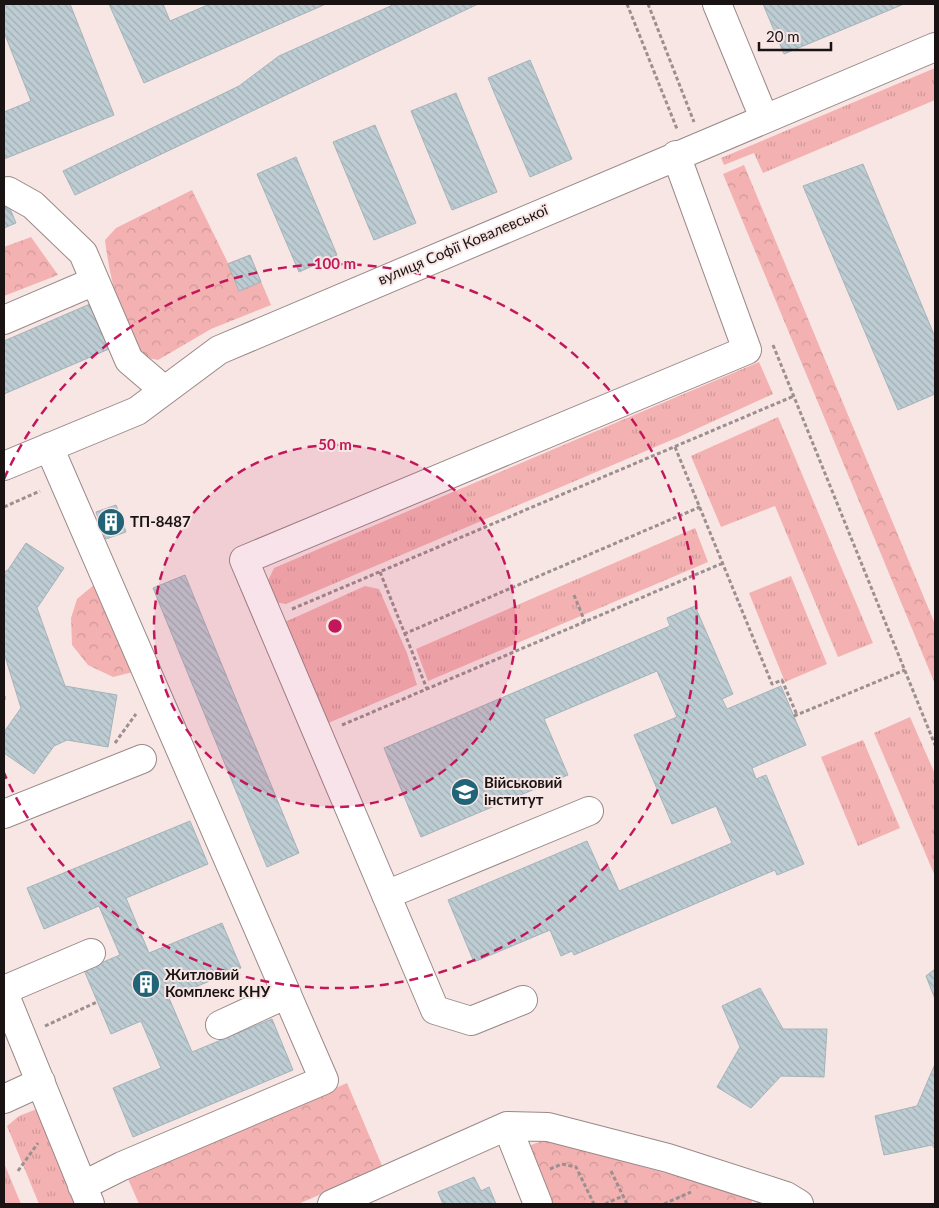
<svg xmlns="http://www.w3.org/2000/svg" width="939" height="1208" viewBox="0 0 939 1208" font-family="Lato,sans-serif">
<defs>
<pattern id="grass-tufts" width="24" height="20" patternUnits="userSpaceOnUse" patternTransform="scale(1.25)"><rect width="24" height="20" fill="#f3b2b1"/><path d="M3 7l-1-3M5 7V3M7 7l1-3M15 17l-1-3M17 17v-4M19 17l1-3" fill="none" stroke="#d09897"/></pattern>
<pattern id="forest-crowns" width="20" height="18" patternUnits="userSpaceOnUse" patternTransform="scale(1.25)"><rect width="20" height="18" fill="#f3b2b1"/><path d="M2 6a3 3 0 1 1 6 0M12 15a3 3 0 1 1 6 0" fill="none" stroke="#d09897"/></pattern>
<pattern id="building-back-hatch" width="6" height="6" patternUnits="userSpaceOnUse" patternTransform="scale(1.25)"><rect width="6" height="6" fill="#bdcdd3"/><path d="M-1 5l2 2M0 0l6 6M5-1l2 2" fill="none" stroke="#a2afb4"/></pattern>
</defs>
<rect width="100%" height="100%" fill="#f8e6e5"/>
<path fill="url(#grass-tufts)" d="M935 68V100L763 173 754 153 724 165 721 158Z
M759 362 773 394 681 436 286 604 273 602 266 585 274 568Z
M778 417 873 643 838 657 775 506 721 527 691 456Z
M695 528 708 562 428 681 416 649Z
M791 576 827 664 785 682 749 593Z
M365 586 379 589 407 653 417 685 319 727 276 626Z
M910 717 935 774V876L874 733Z
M863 740 900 828 858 846 821 757Z
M42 1107 82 1204H39L7 1126 19 1116Z
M4 1163 21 1204H4Z"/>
<path fill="url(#forest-crowns)" d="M744 165 935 624V684L723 174Z
M192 190 228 263 250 255 271 305 211 329 158 360 138 356C121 318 110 282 105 240L116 228Z
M31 237 58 275 4 296V247Z
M95 584 133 672 113 677 88 665 72 645 71 618 77 599Z
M347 1083 383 1168 298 1204H139L128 1179Z
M544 1140 751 1196 752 1204H551L526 1147Z"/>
<path fill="url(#building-back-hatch)" stroke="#a4b4b9" d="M4 4H70L114 115 4 159V112L31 101 4 32Z
M109 4H163L170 21 210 4H326L144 83Z
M395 4H478L75 195 63 171 239 86 279 56Z
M763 4H904L784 54Z
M530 60 572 159 530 177 488 78Z
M456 93 497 192 452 210 411 111Z
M375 125 416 223 374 240 333 142Z
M296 157 337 255 299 272 257 174Z
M863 164 935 337V394L898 410 803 186Z
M6 199 16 223 4 228V200Z
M250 255 261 282 239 291 228 264Z
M90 304 109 349 4 394V341Z
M116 505 126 532 106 539 96 512Z
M26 543 64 568 37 608 65 686 117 695 108 747 67 740 54 746 34 774 4 753V732L21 708 4 653V572L8 570Z
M185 575 299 853 267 867 153 588Z
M695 606 733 694 722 699 727 709 781 686 806 745 752 768 756 779 766 775 804 864 777 875 775 870 574 955 572 951 561 956 550 930 474 962 448 900 587 841 600 870 608 866 619 891 732 843 716 806 672 824 634 735 677 717 657 671 544 719 568 775 421 837 384 748 670 626 667 618Z
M190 821 208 864 126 898 149 953 222 923 241 968 169 998 192 1052 272 1019 293 1070 133 1137 113 1088 161 1068 141 1021 111 1034 84 970 120 955 99 906 44 929 27 888Z
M935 969V999L926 976Z
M760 988 783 1029H827L824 1077 781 1076 751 1108 717 1087 740 1047 722 1006Z
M935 1064V1149L932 1145 884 1155 875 1116 917 1106Z
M474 1177 481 1191 489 1187 496 1204H443L438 1192Z"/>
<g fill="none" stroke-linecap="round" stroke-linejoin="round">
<defs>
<path id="minor" d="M717 4 764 118
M8 191 33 205 83 253 129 360 164 390
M4 320 95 281
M49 447 324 1080 122 1166 82 1186
M4 466 137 411 219 350 935 47
M4 814 142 759
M386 895 589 811
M4 990 91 953
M4 993 90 1204
M523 1000 471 1021 435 1010 244 560 747 350 676 155
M220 1025 287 994
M4 1099 41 1082
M507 1126 538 1204
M332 1204 507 1126 548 1127 668 1158 786 1196 799 1204"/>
</defs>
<use href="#minor" stroke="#998988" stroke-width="30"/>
<path stroke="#9c8f8f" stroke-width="3" stroke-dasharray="4 2.5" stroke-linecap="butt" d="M627 4 677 129
M648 4 694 122
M773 345 935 745
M675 447 772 684 782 680 797 715
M4 507 40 491
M380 572 427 689
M574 595 585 622
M292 609 794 396
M404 634 700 507
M4 696V702
M794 716 905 670
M342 725 723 563
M115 743 136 714
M45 1026 97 1002
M550 1169 562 1164 576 1167 594 1204
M18 1171 38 1143
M611 1171 627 1204
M605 1204 623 1196
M664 1204 691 1192"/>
<use href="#minor" stroke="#fff" stroke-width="28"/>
</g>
<circle cx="335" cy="626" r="181" fill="#c2185b" fill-opacity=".12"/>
<g fill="none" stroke="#c2185b" stroke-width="2.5" stroke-dasharray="9 6">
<circle cx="335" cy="626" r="181"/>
<path d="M4 479A362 362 0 1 1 4 773"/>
</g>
<defs>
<symbol id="building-disc" viewBox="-11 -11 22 22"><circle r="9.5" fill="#216377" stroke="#f8e6e5"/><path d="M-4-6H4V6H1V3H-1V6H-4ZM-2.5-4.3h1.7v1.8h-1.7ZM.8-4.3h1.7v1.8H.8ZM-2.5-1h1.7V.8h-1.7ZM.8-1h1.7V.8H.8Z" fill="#fff"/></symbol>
<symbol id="university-disc" viewBox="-11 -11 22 22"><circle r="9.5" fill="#216377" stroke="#f8e6e5"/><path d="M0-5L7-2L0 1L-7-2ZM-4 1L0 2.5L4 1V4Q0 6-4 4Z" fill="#fff"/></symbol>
</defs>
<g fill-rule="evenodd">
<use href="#building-disc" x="95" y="506" width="32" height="32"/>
<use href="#university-disc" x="449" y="776" width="32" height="32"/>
<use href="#building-disc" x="130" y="968" width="32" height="32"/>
</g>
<g text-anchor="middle" stroke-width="4" stroke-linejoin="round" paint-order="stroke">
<g font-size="15" fill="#191313" stroke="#f8e6e5">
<text transform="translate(463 245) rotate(-23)" y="5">вулиця Софії Ковалевської</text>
</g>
<g font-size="15" font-weight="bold" fill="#191313" stroke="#f8e6e5" text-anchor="start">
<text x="130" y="527">ТП-8487</text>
<text x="484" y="788">Військовий<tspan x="484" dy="17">інститут</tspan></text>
<text x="165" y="980">Житловий<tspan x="165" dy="17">Комплекс КНУ</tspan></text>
</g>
</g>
<circle cx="335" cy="626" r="8" fill="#c2185b" stroke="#f8e6e5" stroke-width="2.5"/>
<g font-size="15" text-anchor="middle" font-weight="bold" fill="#c2185b" stroke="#f8e6e5" stroke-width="4" stroke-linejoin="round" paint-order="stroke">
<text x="335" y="269">100 m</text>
<text x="335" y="450">50 m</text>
</g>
<rect width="939" height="1208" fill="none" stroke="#191313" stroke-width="10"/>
<path d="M759 42v8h72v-8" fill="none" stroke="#191313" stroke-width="2.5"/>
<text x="766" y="42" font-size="15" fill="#191313" stroke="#f8e6e5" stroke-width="4" paint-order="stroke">20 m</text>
</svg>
